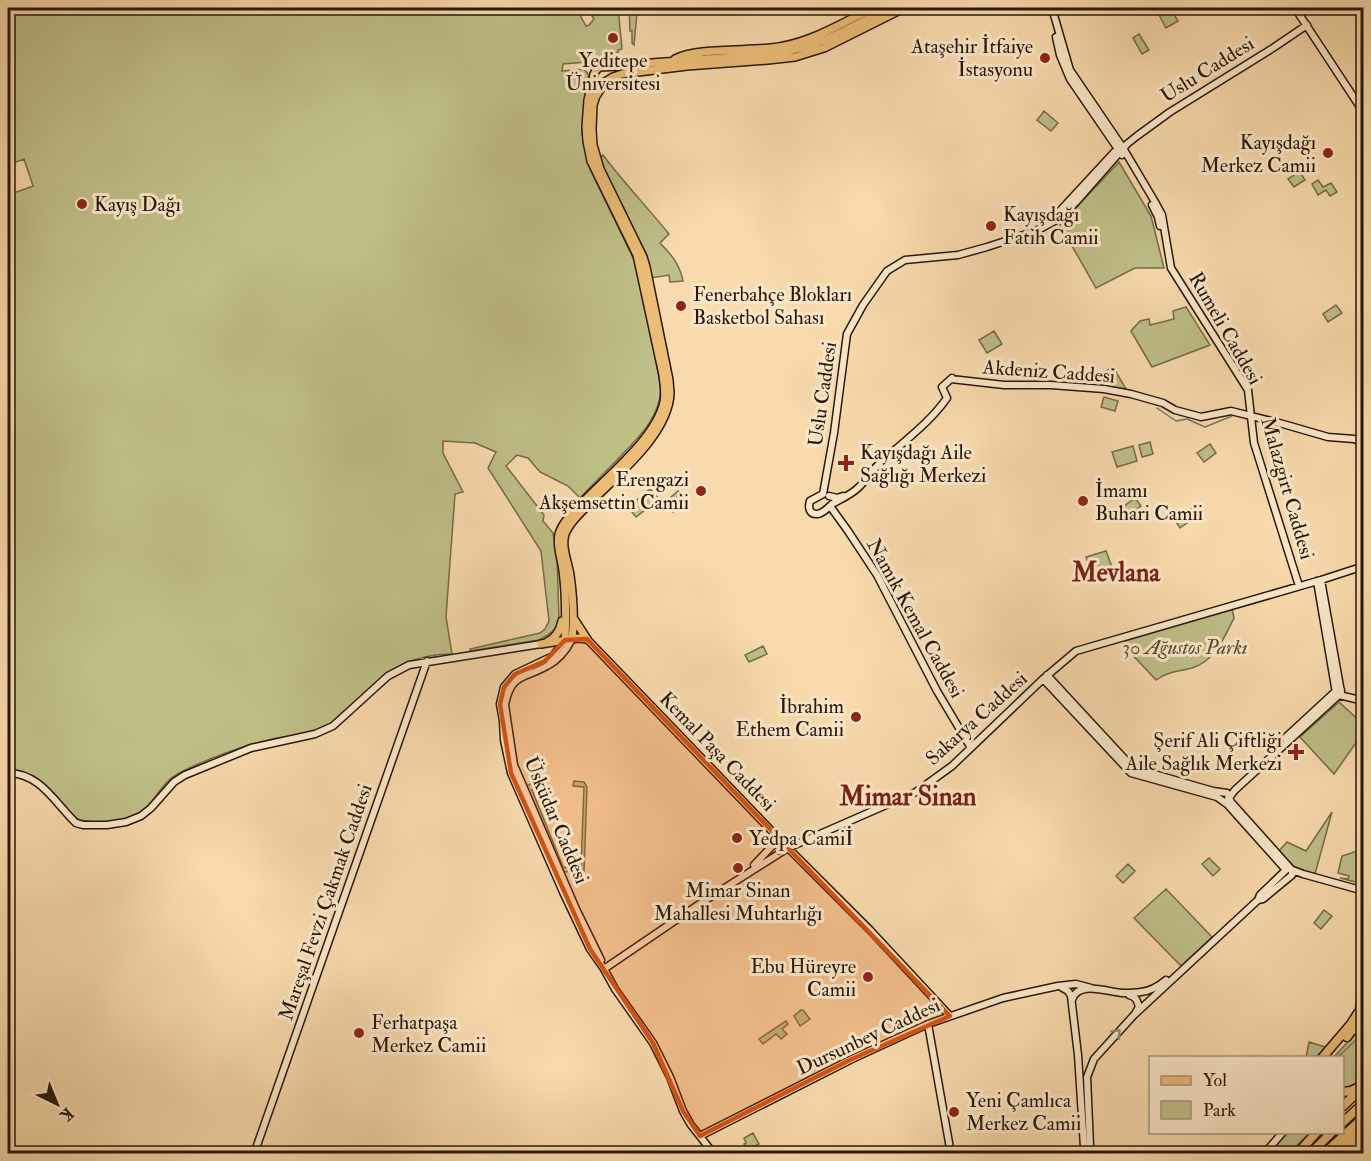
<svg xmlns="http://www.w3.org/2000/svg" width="1371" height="1161" viewBox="0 0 1371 1161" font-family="'IM FELL Double Pica',serif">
<rect width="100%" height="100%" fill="#f8daac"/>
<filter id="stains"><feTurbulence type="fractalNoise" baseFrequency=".00333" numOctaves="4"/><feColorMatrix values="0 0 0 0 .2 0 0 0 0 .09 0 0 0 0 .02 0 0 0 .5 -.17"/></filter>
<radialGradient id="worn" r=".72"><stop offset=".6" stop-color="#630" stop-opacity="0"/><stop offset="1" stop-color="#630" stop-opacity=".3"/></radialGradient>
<path fill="#bfbf88" stroke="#746b47" stroke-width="1.5" d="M8 8H576L586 26 589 25 594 19 591 14H586L584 10 586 9V8H618L622 49 618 50V53L611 54V60L563 64 562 71 584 69 588 74 589 80 584 104 582 134 586 154 591 171 634 260 642 288 661 388C660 419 636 440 616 461 604 473 592 485 580 498L568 486 540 472 528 458 517 455 506 466 544 515 543 521 553 533 557 556 559 619C558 630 548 635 539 640L470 651V649L540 633 545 629 549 621 541 551 488 468 496 452 475 443 443 441V453L463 492 455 494 446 617 452 654C409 654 387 672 357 700 348 708 340 718 330 724 312 734 292 735 273 739 242 746 207 759 179 773 155 786 154 813 125 819 112 822 87 824 76 818 69 814 65 808 60 802 44 783 33 772 8 770V195L33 186 24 159 8 165Z
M629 8H669L670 10 637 12 634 45 632 43V31H630Z
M1163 8H1170L1178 21 1166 28 1157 11Z
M1139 34 1149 50 1142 54 1133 38Z
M1044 111 1058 123 1051 131 1037 120Z
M603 155C624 183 648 208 669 234L660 243C671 254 680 265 683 281L670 282 669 275 651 278 604 173 599 159Z
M1119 162 1151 216 1164 268H1135L1096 288 1060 225Z
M1295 165 1305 180 1294 187 1288 179 1294 175 1290 168Z
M1318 180 1323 187 1331 183 1337 192 1330 196 1326 190 1318 195 1312 184Z
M1336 305 1342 313 1328 322 1323 314Z
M1186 307 1210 345 1152 367 1131 331 1140 321 1149 319 1150 325 1174 319 1173 311Z
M994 331 1002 344 987 353 979 340Z
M1113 367 1126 389 1105 386 1099 375Z
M1104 397 1118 401 1115 411 1101 407Z
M1150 442 1153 454 1142 457 1139 445Z
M1210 444 1216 453 1204 462 1197 453Z
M1133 446 1137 461 1117 467 1112 452Z
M650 489 659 499 636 517 628 507Z
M678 491 686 501 673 512 665 502Z
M1135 498 1141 506 1119 522 1113 514Z
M1196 506 1201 513 1180 528 1175 520Z
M1106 551 1113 570 1092 577 1086 557Z
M1232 609 1234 618C1224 638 1215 661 1192 668 1177 672 1169 671 1156 680L1128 650 1125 641Z
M763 646 767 654 749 662 745 655Z
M1339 702 1363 724V733L1334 774 1300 737Z
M544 781 546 785 532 790 563 867 581 868 584 787 573 786 574 781 584 782 587 787 584 871 562 872 526 787 530 784Z
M1332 812 1315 874 1294 867 1279 851 1287 842 1306 851Z
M1363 849V884L1340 878 1348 879 1349 876 1338 873 1342 856Z
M1209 858 1220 869 1213 876 1202 864Z
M1128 864 1135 871 1123 883 1116 876Z
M1166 889 1212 937 1181 966 1134 918Z
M1324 910 1332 916 1321 929 1314 923Z
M801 1010H803L810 1019 800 1026 794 1016Z
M786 1021 788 1024 782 1029 787 1034 781 1039 776 1034 763 1044 759 1039Z
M1363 1028V1080L1352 1088 1343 1089 1342 1058H1333L1355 1034Z
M1309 1042 1325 1047 1318 1057 1306 1058Z
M753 1133 759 1144 747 1150 744 1144 746 1143 744 1138Z
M1285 1133H1310L1289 1153 1266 1154Z"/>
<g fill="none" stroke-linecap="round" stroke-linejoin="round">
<path stroke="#71786f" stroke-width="1.5" d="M1157 408 1176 421 1187 419 1205 427 1232 416
M1337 1058 1358 1038 1364 1035"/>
<defs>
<path id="secondary" d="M1052 8 1070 70 1123 148 1155 202 1162 215 1171 268 1248 390 1254 443 1299 586
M1295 8 1364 113
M1056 37 1060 55 1070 79 1122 155
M1152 205 1158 217 1160 226
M1054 220 1057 214 1119 147
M951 379 1004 385H1051L1104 389 1131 394 1163 403 1175 410 1201 417 1231 411 1283 424 1328 437 1354 439 1364 443
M823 494 834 433 847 334 863 305 887 271 905 260 958 255 987 247 1036 231 1060 218 1076 202 1127 144 1137 136 1170 112 1273 48 1307 25
M823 494 810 501C808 507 809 515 818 514 822 513 827 509 830 506
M829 496 837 498 843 496
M832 504C841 499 851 495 859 487 866 480 871 472 877 466 901 443 928 425 947 398L942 387 952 378
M830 506 848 531 877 575 937 691 971 748
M1321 580 1341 692
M1317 581 1336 693
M572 639C566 651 559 660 547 666 524 679 511 673 505 705L514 765 576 909 601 960
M587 639 788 848 870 930 950 1016
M565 640 553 656 515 674 504 687 500 704 503 721 504 740 511 773 563 892 590 949 604 969 615 989 653 1043 670 1077 683 1111 691 1125 714 1154
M1047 675 1133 768 1213 791 1227 793 1231 802 1291 869
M1043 679 1131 773 1217 797 1227 804 1286 870
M1339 695 1364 701
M1285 738 1337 690H1341
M8 773C40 773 55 803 76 823L83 825H107L126 822 141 816 151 808 174 782 185 775 251 748 315 734 333 726 388 676 409 665 541 644
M1228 799 1235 790 1339 695
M754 865 775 843 773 833
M1258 900 1263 899 1292 875V870
M604 969 701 903 788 848 916 792 952 766 1043 679 1076 651 1321 580 1364 566
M1061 987 1068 991 1071 996 1078 1055 1084 1147 1087 1153
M1129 995C1136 997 1137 1000 1139 1007L1136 1012
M1072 1000C1077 980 1108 992 1122 993 1128 993 1135 993 1141 992 1151 991 1159 986 1166 980
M928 1024 951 1154
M700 1136 852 1059 928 1024 1003 998 1058 986 1076 984 1091 988
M1087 1151 1090 1146 1087 1077 1094 1059 1134 1015 1258 900 1260 895 1287 869H1290L1303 874 1364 891
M254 1154 427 661
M1264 1154 1283 1132"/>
<path id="primary" d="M675 59C696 48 745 51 771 48 809 44 840 24 873 8
M594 74 596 70 600 67C635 65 670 61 705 59 741 56 780 56 814 44 840 35 864 20 889 8
M574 619 587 639
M572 639C575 617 573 597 570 575 568 562 561 547 565 534 570 522 581 512 591 502 617 475 669 434 670 393 670 389 669 384 669 380L646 267 643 257 600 169 593 145 592 129 593 105 596 96 605 82 613 77 622 74 687 66 768 60 795 57 824 48 904 8
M565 640C566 618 566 593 563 571 562 560 556 546 559 534 563 521 575 511 584 501 609 475 656 438 664 402 666 393 664 384 663 375L637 255 591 161 587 141 586 127 588 100 594 74
M547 642C556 638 560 631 562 621
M541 644 578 638 587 639"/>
<path id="highway" d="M1347 1037 1351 1031 1364 1025
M1322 1058 1351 1024 1360 1010 1364 980
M1342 1092 1351 1091 1361 1086
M1342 1107 1364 1086
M1342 1123 1364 1103
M1350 1144 1364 1137
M1297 1154 1317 1132
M1310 1154 1332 1132
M1324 1154 1364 1117
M1334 1154 1364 1128"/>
</defs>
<use href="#secondary" stroke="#281706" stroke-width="9"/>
<use href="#primary" stroke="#281706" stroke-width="10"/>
<use href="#highway" stroke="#281706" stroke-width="11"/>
<use href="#secondary" stroke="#fae7c9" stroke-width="6"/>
<use href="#primary" stroke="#ecbd76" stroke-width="7"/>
<use href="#highway" stroke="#ecbd76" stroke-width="8"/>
</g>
<defs><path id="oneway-chevron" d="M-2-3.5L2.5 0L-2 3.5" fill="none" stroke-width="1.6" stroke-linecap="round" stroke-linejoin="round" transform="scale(1.5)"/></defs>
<use stroke="#9c8971" href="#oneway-chevron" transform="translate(1117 1033) rotate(-46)"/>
<path fill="#d5520b" fill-opacity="0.2" stroke="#d5520b" stroke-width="4.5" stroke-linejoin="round" d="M587 639 773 832 779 853 788 848 950 1016 852 1059 700 1136 683 1111 653 1043 590 949 511 773 500 704 504 687 515 674 545 661 565 640Z"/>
<g fill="#8f2418" stroke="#fae7c9" stroke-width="2">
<circle cx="613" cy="38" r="6"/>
<circle cx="1045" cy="58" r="6"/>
<circle cx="1328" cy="153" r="6"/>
<circle cx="82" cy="204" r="6"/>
<circle cx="991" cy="226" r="6"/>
<circle cx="681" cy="306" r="6"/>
<path d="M843 454h6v6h6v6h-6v6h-6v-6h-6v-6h6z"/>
<circle cx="701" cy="491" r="6"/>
<circle cx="1083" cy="501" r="6"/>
<circle cx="856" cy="717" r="6"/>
<path d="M1293 743h6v6h6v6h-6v6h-6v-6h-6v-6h6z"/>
<circle cx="737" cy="838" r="6"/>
<circle cx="738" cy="868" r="6"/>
<circle cx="868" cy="977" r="6"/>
<circle cx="359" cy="1033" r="6"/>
<circle cx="954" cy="1112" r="6"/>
</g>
<g text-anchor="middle" stroke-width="6" stroke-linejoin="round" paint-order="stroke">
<g font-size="20" fill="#281706" stroke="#fae7c9" text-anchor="start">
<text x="1033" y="53" text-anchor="end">Ataşehir İtfaiye<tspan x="1033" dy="23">İstasyonu</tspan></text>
<text x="613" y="67" text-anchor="middle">Yeditepe<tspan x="613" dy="23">Üniversitesi</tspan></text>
<text x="1316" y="149" text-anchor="end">Kayışdağı<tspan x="1316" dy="23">Merkez Camii</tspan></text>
<text x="94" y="211">Kayış Dağı</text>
<text x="1003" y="221">Kayışdağı<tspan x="1003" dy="23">Fatih Camii</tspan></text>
<text x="693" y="301">Fenerbahçe Blokları<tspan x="693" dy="23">Basketbol Sahası</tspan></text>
<text x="860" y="459">Kayışdağı Aile<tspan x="860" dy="23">Sağlığı Merkezi</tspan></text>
<text x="689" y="486" text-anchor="end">Erengazi<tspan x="689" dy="23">Akşemsettin Camii</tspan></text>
<text x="1095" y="497">İmamı<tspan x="1095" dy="23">Buhari Camii</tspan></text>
<text x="844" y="713" text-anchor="end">İbrahim<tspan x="844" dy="23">Ethem Camii</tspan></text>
<text x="1282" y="747" text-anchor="end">Şerif Ali Çiftliği<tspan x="1282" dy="23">Aile Sağlık Merkezi</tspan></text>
<text x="749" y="845">Yedpa Camiİ</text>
<text x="738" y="897" text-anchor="middle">Mimar Sinan<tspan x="738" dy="23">Mahallesi Muhtarlığı</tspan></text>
<text x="856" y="973" text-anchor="end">Ebu Hüreyre<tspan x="856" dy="23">Camii</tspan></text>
<text x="371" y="1029">Ferhatpaşa<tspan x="371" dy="23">Merkez Camii</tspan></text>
<text x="966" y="1107">Yeni Çamlıca<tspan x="966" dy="23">Merkez Camii</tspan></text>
</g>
<g font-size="20" fill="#281706" stroke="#fae7c9">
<text transform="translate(1207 69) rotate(-32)" y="7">Uslu Caddesi</text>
<text transform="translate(1226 328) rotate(60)" y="7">Rumeli Caddesi</text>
<text transform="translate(1049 371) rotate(4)" y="7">Akdeniz Caddesi</text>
<text transform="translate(822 394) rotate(-82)" y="7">Uslu Caddesi</text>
<text transform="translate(1288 488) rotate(74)" y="7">Malazgirt Caddesi</text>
<text transform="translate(916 618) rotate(61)" y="7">Namık Kemal Caddesi</text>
<text transform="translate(976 718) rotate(-42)" y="7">Sakarya Caddesi</text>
<text transform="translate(718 751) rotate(46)" y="7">Kemal Paşa Caddesi</text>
<text transform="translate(557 820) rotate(67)" y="7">Üsküdar Caddesi</text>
<text transform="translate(325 902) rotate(-71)" y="7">Mareşal Fevzi Çakmak Caddesi</text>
<text transform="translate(868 1036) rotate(-25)" y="7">Dursunbey Caddesi</text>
</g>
<g font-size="20" font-style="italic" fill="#55492d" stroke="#fae7c9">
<text x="1185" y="654">30 Ağustos Parkı</text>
</g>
<g font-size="26" font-weight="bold" fill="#7a1f14" stroke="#fae7c9">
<text x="1116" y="581">Mevlana</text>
<text x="908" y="805">Mimar Sinan</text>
</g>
</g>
<rect width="1371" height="1161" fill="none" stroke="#f8daac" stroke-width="30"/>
<rect x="9" y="9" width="1353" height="1143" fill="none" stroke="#281706" stroke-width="3"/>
<rect x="15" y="15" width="1341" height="1131" fill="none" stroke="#281706" stroke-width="1.5"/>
<rect x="1149" y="1056" width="195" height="78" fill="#fae7c9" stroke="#a6947b" stroke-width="1.5"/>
<rect x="1161" y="1076" width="30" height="9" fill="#ecbd76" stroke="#a6947b" stroke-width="1.5"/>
<text x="1203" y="1086" font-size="18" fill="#281706">Yol</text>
<rect x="1161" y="1101" width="30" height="18" fill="#bfbf88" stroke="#a6947b" stroke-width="1.5"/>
<text x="1203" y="1116" font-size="18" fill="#281706">Park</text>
<g transform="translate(57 1104) rotate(137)" stroke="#fae7c9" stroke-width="4.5" paint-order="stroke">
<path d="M0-4.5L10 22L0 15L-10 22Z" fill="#281706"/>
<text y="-9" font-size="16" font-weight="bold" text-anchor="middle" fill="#281706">K</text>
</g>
<rect width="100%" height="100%" filter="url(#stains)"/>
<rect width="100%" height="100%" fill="url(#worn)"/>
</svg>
